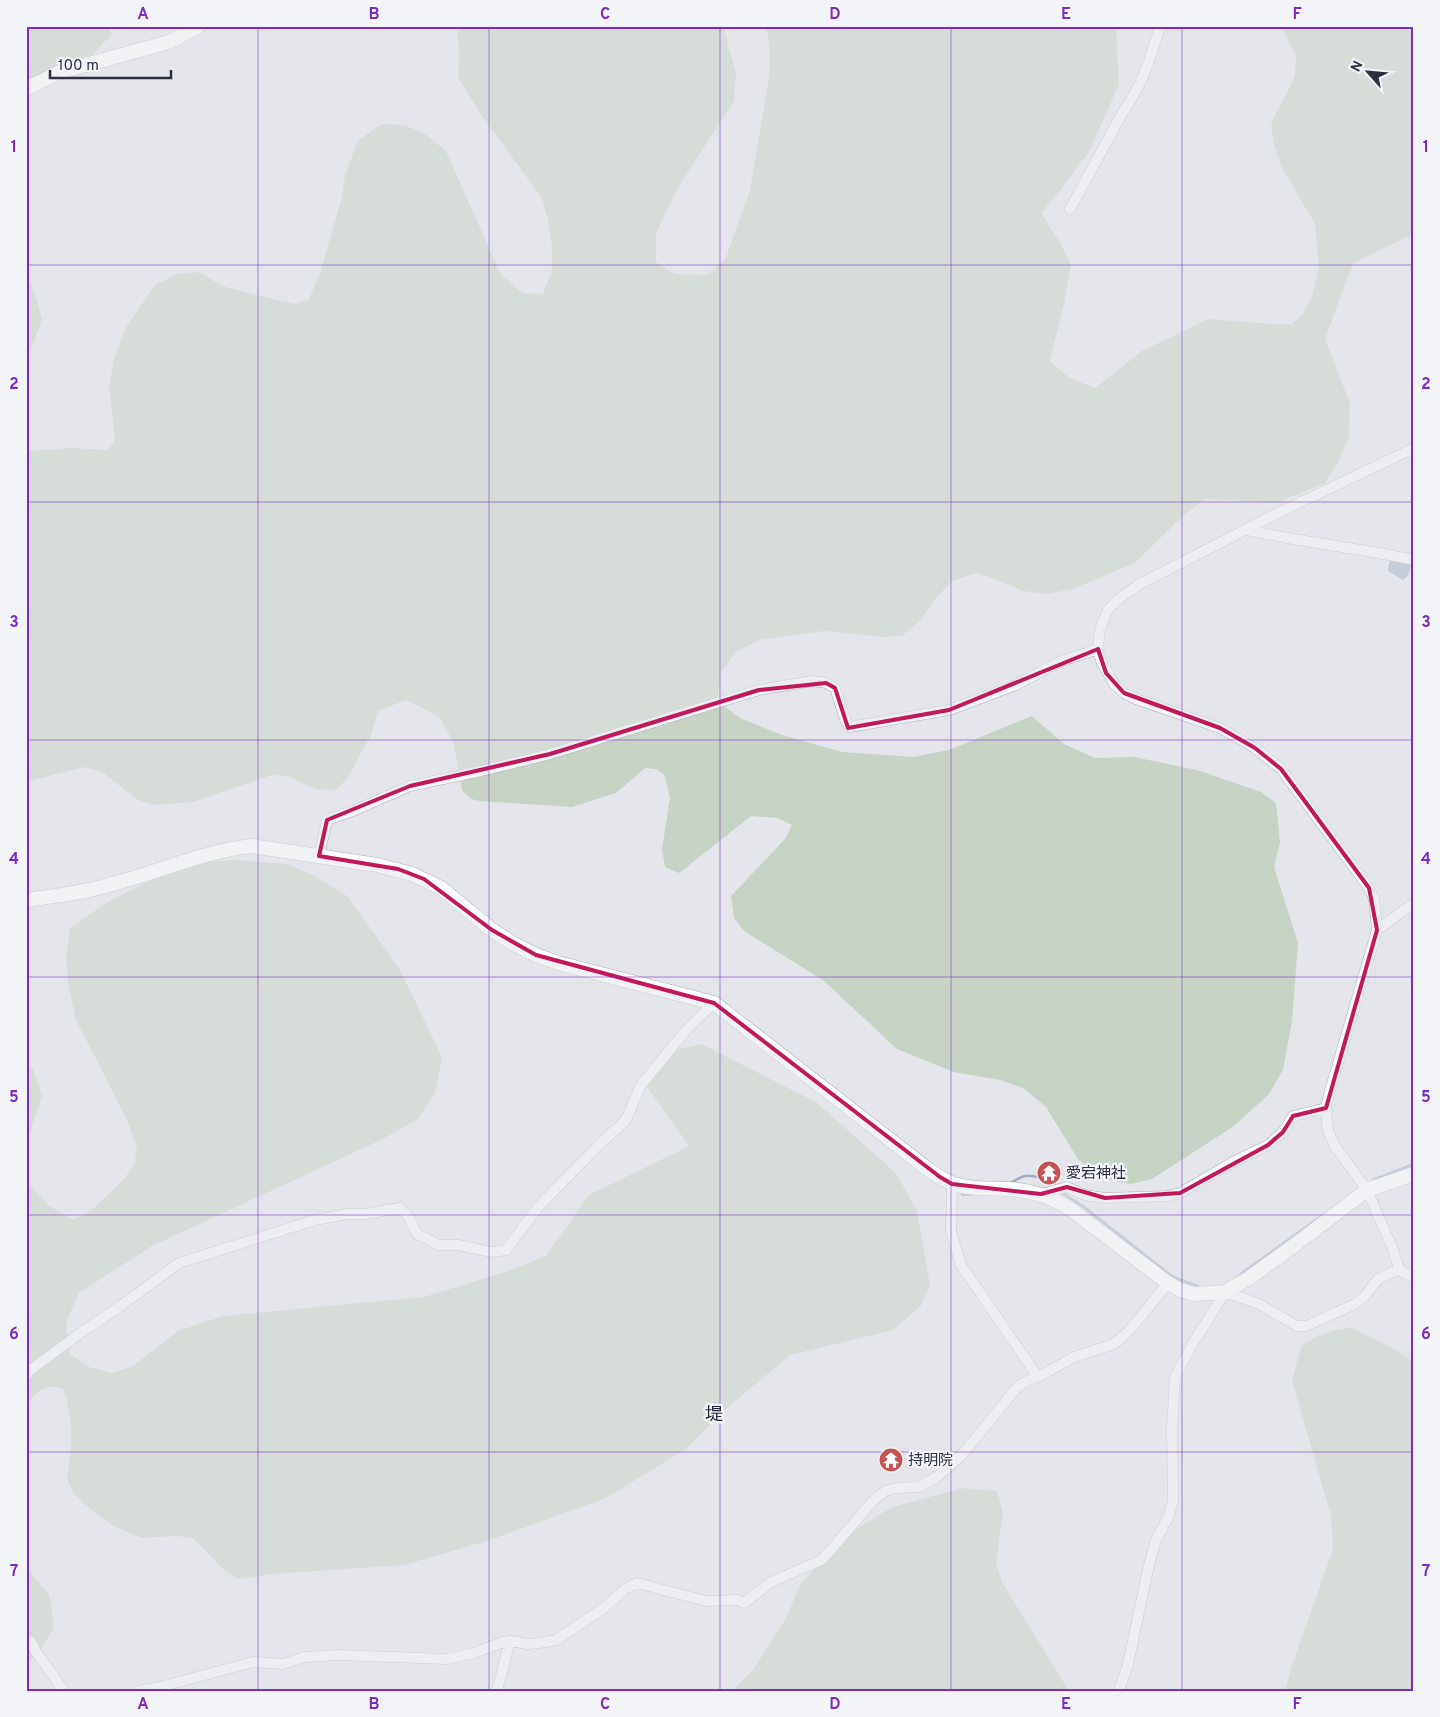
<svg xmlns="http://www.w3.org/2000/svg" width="1440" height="1717" viewBox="0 0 1440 1717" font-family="Overpass,'Noto Sans JP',sans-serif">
<rect width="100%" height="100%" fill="#e3e5ea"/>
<path fill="#c6d3c5" d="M26 26H107L112 34 76 72 26 84Z
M457 26H723L736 73 734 101 677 189 656 234V262L675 274 707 275 725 260 750 190 769 78 770 49 766 26H1116L1119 84 1090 150 1057 195 1041 213 1059 241 1071 264 1064 305 1050 361 1070 378 1095 388 1142 351 1208 319 1272 324H1292L1303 314 1312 297 1319 267 1315 224 1281 166 1274 145 1271 123 1293 81 1295 73 1296 55 1281 26H1414V234L1353 263 1325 339 1350 403 1349 437 1338 463 1325 483 1276 503 1205 499 1183 516 1135 563 1073 589 1047 594 1023 591 995 579 977 573 952 581 934 600 920 621 902 636 883 637 824 631 759 640 737 651 721 672 717 701 740 718 782 735 842 752 913 757 949 750 1032 716 1064 744 1095 758 1134 757 1197 770 1261 792 1276 803 1280 842 1274 867 1298 943 1292 1021 1283 1070 1269 1094 1234 1126 1152 1179 1131 1184 1100 1178 1078 1159 1046 1107 1023 1088 1000 1080 954 1072 897 1049 823 980 744 931 734 918 731 896 786 838 792 825 777 818 751 816 679 873 665 867 662 849 670 798 668 789 664 774 656 769 645 768 616 793 572 807 480 801 471 799 462 790 454 745 447 730 439 717 421 707 406 700 378 711 371 735 347 779 335 790 316 789 287 776 272 775 193 802 154 805 138 800 102 772 84 767 26 782V451L70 448 108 450 115 440 109 387 114 359 126 327 155 285 177 274 200 272 222 286 265 297 296 304 309 299 320 273 341 201 345 176 357 142 367 134 382 124 404 125 424 133 446 151 501 275 523 293 543 294 552 270V246L548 220 542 198 484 119 458 78 459 56Z
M26 273 34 291 42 319 26 364Z
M236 860 287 864 313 875 347 896 399 968 442 1057 435 1093 418 1119 381 1140 152 1246 79 1293 66 1322 70 1354 89 1367 112 1373 133 1366 178 1331 223 1316 424 1297 502 1273 546 1256 589 1195 689 1146 645 1084 675 1050 701 1044 816 1102 896 1173 917 1211 930 1285 921 1306 893 1330 790 1355 725 1410 686 1449 606 1498 490 1540 404 1565 273 1574 239 1579 226 1572 194 1539 178 1536 141 1538 112 1525 90 1509 73 1493 67 1478 71 1450V1424L67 1400 63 1389C45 1383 35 1392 26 1406V1180L48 1205 73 1220 92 1210 123 1180 134 1165 137 1147 127 1120 76 1020 69 987 66 959 70 928 109 901 187 863Z
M26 1063 33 1069 42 1096 26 1145Z
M1352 1328 1389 1346 1414 1362V1691H1285L1292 1665 1333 1549 1331 1516 1292 1381 1301 1346C1317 1335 1332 1329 1352 1328Z
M964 1488 997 1491 1003 1512 996 1563 1003 1584 1069 1691H732L753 1670 786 1618 800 1585 843 1537 892 1507Z
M26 1567 49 1595 53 1617V1629L37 1656 26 1663Z"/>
<path fill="#a1adc7" d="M1392 559 1404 561 1411 565 1409 574 1403 580 1388 571 1389 563Z"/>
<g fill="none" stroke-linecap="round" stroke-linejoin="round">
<path stroke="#a1adc7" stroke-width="2.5" d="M1373 1180 1414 1164
M1010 1183C1015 1181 1020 1177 1025 1176 1034 1174 1050 1181 1056 1186
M1061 1192 1084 1207 1173 1277 1200 1287
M962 1195 975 1194
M1236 1279 1243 1272 1320 1217"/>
<defs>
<path id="street" d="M1070 209 1123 112C1142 86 1151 57 1160 26
M1414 448 1274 515 1138 585 1116 601 1108 610 1102 623 1099 636 1098 649 1101 661 1114 684 1124 693 1136 699 1220 728 1255 748 1281 769 1369 888 1374 899 1377 930 1329 1094 1326 1108 1327 1124 1329 1133 1335 1146 1367 1190 1392 1247 1399 1269 1404 1273 1414 1277
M1247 530 1293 539 1379 553 1414 560
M319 856 327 820 353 811 410 786 481 771 550 754 759 690 812 681 826 683 835 688 846 722 850 727 949 710 1016 685 1059 662 1098 649
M1377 930 1414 903
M952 1184 951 1232 961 1265 1038 1377
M1041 1194 1067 1187 1085 1195 1105 1198 1168 1196 1180 1193 1233 1162 1268 1145 1283 1132 1293 1116 1326 1108
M26 1376 29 1371 82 1332 119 1307 179 1263 315 1220 347 1214H365L400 1208 408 1216 417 1234 439 1245H458L492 1252 506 1250 539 1206 602 1142 626 1120 641 1085 688 1028 714 1003
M26 1639 32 1643 35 1650 64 1691
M138 1691 160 1687 253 1662 283 1664 304 1657 338 1655 447 1659 474 1653 503 1642 510 1641 528 1644 539 1643 556 1640 604 1608 625 1589 637 1583 706 1601 737 1600 744 1603 771 1582 822 1560 873 1501 885 1491 897 1488 918 1487 937 1477 962 1455 1018 1386 1033 1378 1038 1377 1074 1357 1114 1344 1129 1331 1168 1283
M497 1691 510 1641
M1119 1691 1128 1664 1149 1565 1156 1540 1169 1516 1173 1500 1172 1428 1175 1377 1192 1345 1225 1292 1259 1304 1297 1326H1306L1355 1304 1364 1297 1378 1279 1399 1269"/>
<path id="secondary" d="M26 89 60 72 169 42 199 26
M26 900C56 896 87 892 116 883 161 871 205 851 252 846L377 865 412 874 441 888 492 930 514 944 536 955 558 963 714 1003 925 1167C933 1173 942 1180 952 1183 972 1191 996 1187 1018 1190 1037 1192 1053 1198 1069 1208L1168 1283 1180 1290 1194 1294 1225 1292 1249 1278 1296 1244 1367 1190 1414 1174"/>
</defs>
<use href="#street" stroke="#acafb7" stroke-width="11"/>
<use href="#secondary" stroke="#acafb7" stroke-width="15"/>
<use href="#street" stroke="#f6f6f9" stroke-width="10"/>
<use href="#secondary" stroke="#fff" stroke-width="14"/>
</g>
<path d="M0 0H1440V1717H0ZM1098 649 1106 673 1124 693 1220 728 1255 748 1281 769 1369 888 1377 930 1326 1108 1293 1116 1283 1132 1268 1145 1180 1193 1105 1198 1067 1187 1041 1194 952 1184 940 1177 714 1003 536 955 492 930 424 879 398 869 319 856 327 820 410 786 550 754 759 690 826 683 835 688 848 728 949 710Z" fill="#e3e5ea" fill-opacity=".55" fill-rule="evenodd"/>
<path fill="none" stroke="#c2185b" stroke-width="4" stroke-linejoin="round" d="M1098 649 1106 673 1124 693 1220 728 1255 748 1281 769 1369 888 1377 930 1326 1108 1293 1116 1283 1132 1268 1145 1180 1193 1105 1198 1067 1187 1041 1194 952 1184 940 1177 714 1003 536 955 492 930 424 879 398 869 319 856 327 820 410 786 550 754 759 690 826 683 835 688 848 728 949 710Z"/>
<path fill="none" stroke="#7b2cbf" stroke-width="1" stroke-opacity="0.55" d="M258 26V1691M489 26V1691M720 26V1691M951 26V1691M1182 26V1691M26 265H1414M26 502H1414M26 740H1414M26 977H1414M26 1215H1414M26 1452H1414"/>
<defs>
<symbol id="temple-disc" viewBox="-11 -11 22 22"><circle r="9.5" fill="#c45453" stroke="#f3f4f8"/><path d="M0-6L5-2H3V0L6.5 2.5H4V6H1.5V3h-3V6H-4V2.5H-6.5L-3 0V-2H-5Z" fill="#fff"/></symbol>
</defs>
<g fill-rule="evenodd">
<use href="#temple-disc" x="1035" y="1159" width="28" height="28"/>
<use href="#temple-disc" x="877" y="1446" width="28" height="28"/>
</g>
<g text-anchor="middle" stroke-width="4.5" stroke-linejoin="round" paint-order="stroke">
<g font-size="15" fill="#2c3041" stroke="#f3f4f8" text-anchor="start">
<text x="1066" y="1178">愛宕神社</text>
<text x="908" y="1465">持明院</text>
</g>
<g font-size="18" fill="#1e2232" stroke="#f3f4f8">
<text x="714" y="1420">堤</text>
</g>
</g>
<rect width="1440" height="1717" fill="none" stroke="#f3f4f8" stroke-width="55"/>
<g transform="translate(1368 72) rotate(297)" stroke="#f3f4f8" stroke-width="4" paint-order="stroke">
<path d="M0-4L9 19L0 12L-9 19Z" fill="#2c3041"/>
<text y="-8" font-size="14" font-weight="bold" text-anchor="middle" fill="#2c3041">N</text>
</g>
<path d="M50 70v8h121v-8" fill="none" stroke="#2c3041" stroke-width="2.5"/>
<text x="58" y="70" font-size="15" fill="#2c3041" stroke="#f3f4f8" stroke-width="4" paint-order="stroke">100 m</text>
<rect x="28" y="28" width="1384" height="1662" fill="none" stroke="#7b2cbf" stroke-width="2"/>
<g font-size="16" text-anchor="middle" font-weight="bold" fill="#7b2cbf">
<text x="143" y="19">A</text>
<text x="374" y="19">B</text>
<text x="605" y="19">C</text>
<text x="835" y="19">D</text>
<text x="1066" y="19">E</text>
<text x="1297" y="19">F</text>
<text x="14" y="152">1</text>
<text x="1426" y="152">1</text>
<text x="14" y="389">2</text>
<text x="1426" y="389">2</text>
<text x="14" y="627">3</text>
<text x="1426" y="627">3</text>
<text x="14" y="864">4</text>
<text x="1426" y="864">4</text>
<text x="14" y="1102">5</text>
<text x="1426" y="1102">5</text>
<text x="14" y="1339">6</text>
<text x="1426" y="1339">6</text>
<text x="14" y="1576">7</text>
<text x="1426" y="1576">7</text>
<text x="143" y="1709">A</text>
<text x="374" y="1709">B</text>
<text x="605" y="1709">C</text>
<text x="835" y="1709">D</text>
<text x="1066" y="1709">E</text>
<text x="1297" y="1709">F</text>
</g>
</svg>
